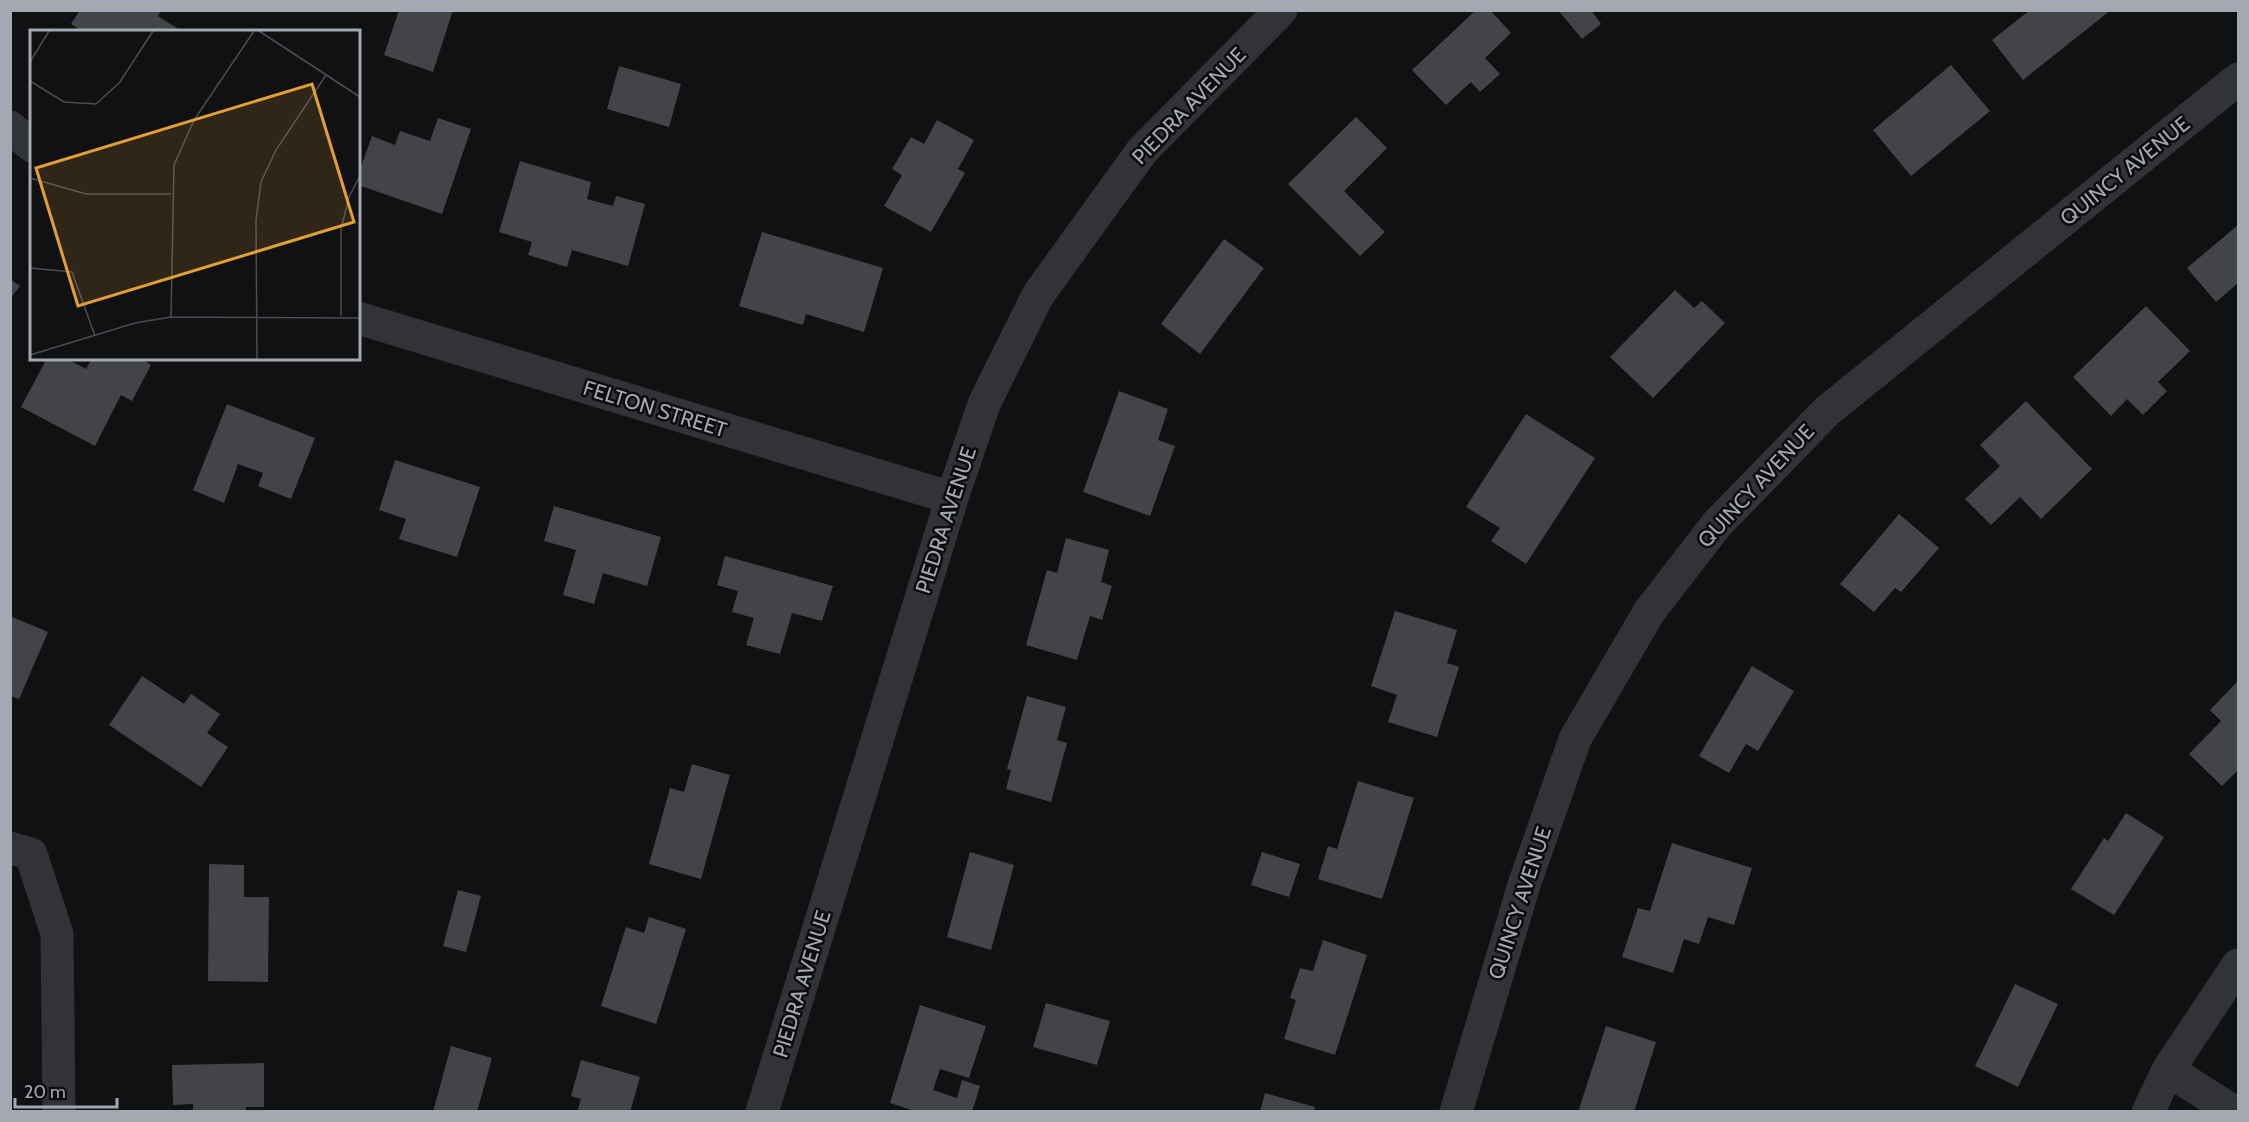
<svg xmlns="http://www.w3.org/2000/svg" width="2249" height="1122" viewBox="0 0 2249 1122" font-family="Cabin,sans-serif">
<rect width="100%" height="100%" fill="#101112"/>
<path fill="#424448" d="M80 10H161L158 16 183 32H84L71 24Z
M399 10H453L433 72 384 55Z
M1476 10H1490L1511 33 1485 58 1500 74 1480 92 1471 82 1446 105 1412 70Z
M1558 10H1591L1601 24 1582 39Z
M2030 10H2111L2023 80 1992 40Z
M1951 65 1990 111 1911 176 1873 130Z
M619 66 681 84 669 127 607 109Z
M1356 117 1387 148 1344 191 1385 232 1360 256 1288 184Z
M438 118 471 129 442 214 358 185V175L372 136 395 145 400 131 430 141Z
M937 120 974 140 958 169 965 173 931 232 884 206 902 175 892 169 911 137 924 144Z
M520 161 591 182 587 199 613 206 616 196 645 204 628 266 572 250 567 267 528 255 532 242 499 232Z
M2238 225V283L2216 302 2187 268Z
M762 232 883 268 864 332 806 314 803 325 739 306Z
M1224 239 1264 268 1200 354 1161 324Z
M10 279 20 286 10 299Z
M1675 290 1694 308 1702 301 1725 323 1653 398 1610 357Z
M2146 306 2190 351 2158 382 2167 391 2143 415 2127 399 2111 416 2073 377Z
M47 358H65L86 369 92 358H140L151 365 132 401 121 395 95 446 21 407Z
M1119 391 1168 409 1158 440 1175 446 1150 516 1083 492Z
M2026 401 2092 469 2041 519 2020 497 1991 525 1965 499 2000 466 1980 445Z
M227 404 315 438 291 499 258 486 263 473 238 464 224 503 193 490Z
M1526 414 1595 458 1526 564 1491 541 1500 528 1466 507Z
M395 460 480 487 457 557 399 539 406 519 379 510Z
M554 506 661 537 647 586 603 573 594 604 563 595 576 550 544 541Z
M1899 514 1939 548 1901 592 1895 588 1874 612 1840 584Z
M1066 538 1109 550 1101 582 1112 586 1102 620 1090 616 1077 660 1026 645 1047 570 1057 573Z
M725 556 833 586 822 621 792 613 780 654 746 645 754 618 732 612 738 591 717 585Z
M1395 611 1457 630 1447 663 1459 667 1437 737 1388 722 1397 695 1371 686Z
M10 616 48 632 19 699 10 696Z
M1752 666 1794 691 1758 751 1746 744 1729 773 1699 756Z
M142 676 184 704 191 694 220 714 207 733 228 747 201 787 109 725Z
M2238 681V770L2222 786 2189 754 2221 721 2210 710Z
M1027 696 1066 707 1057 740 1067 743 1051 802 1006 789 1011 770 1007 769Z
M692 764 730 775 701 879 649 864 670 788 684 792Z
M1358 781 1414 798 1382 899 1318 879 1328 846 1337 849Z
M2126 813 2164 837 2114 915 2071 889 2104 838 2108 841Z
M1672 843 1752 868 1734 925 1708 917 1699 944 1684 939 1673 973 1622 957 1638 908 1650 911Z
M970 852 1014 865 991 950 947 937Z
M1262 852 1300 864 1289 897 1251 885Z
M209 864 244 865V897H269L268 982 208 981Z
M458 890 481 896 466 952 443 946Z
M649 917 686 929 656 1024 601 1006 626 927 644 933Z
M1323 940 1367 955 1335 1055 1284 1039 1296 1000 1290 998 1300 968 1313 971Z
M2015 984 2058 1004 2018 1087 1975 1066Z
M1046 1003 1110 1021 1097 1065 1033 1047Z
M920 1005 986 1026 969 1078 940 1069 933 1090 957 1098 962 1080 980 1086 972 1112H918L890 1103Z
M1606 1026 1656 1042 1634 1112H1578Z
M451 1046 492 1058 477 1112H433Z
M581 1060 640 1077 630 1112H577L581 1099 571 1096Z
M264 1063V1107H246V1112H193V1104L173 1105 172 1065Z
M1265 1093 1315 1107 1314 1112H1260Z"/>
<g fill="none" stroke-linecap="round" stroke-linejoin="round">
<path stroke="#323336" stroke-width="33" d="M10 127 32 146
M358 318 952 498
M10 848 31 854 57 934 59 1112
M2168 1070 2234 1112
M762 1112 952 498 984 404 1038 295 1142 151 1281 10
M1456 1112 1524 885 1575 739 1649 612 1717 524 1827 411 2238 79
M2148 1112 2168 1070 2238 965"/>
</g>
<g text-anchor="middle" stroke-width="5" stroke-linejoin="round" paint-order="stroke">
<g font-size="21" fill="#a3a8b2" stroke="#0c0c0d">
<text transform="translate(1189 106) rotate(-46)" y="7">PIEDRA AVENUE</text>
<text transform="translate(2125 171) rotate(-39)" y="7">QUINCY AVENUE</text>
<text transform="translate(655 409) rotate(17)" y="7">FELTON STREET</text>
<text transform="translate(1756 486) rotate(-47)" y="7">QUINCY AVENUE</text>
<text transform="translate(946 520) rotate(-72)" y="7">PIEDRA AVENUE</text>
<text transform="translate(1520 903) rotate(-72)" y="7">QUINCY AVENUE</text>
<text transform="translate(802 984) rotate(-73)" y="7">PIEDRA AVENUE</text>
</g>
</g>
<g transform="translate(30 30)">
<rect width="330" height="330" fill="#101112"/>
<path fill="none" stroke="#4b4d52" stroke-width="1.5" d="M229 1 330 67M0 32 19 1M0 51 34 72 66 74 90 52 123 1M0 148 56 164H141M0 238 42 242 65 306M311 286V199L319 167 330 146M141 287 144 135 164 90 224 1M0 325 105 293 141 287 330 288M227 329 226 190 231 152 246 120 296 45"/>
<path fill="#e49e36" fill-opacity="0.15" stroke="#e49e36" stroke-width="3" d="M282 54 324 192 48 276 6 138Z"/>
<rect width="330" height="330" fill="none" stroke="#a3a8b2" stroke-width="3"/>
</g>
<rect width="2249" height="1122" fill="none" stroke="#a3a8b2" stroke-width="24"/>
<path d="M15 1098v9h102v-9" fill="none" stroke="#a3a8b2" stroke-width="3"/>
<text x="24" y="1098" font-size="18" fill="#a3a8b2" stroke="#0c0c0d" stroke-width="4.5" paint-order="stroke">20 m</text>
</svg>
